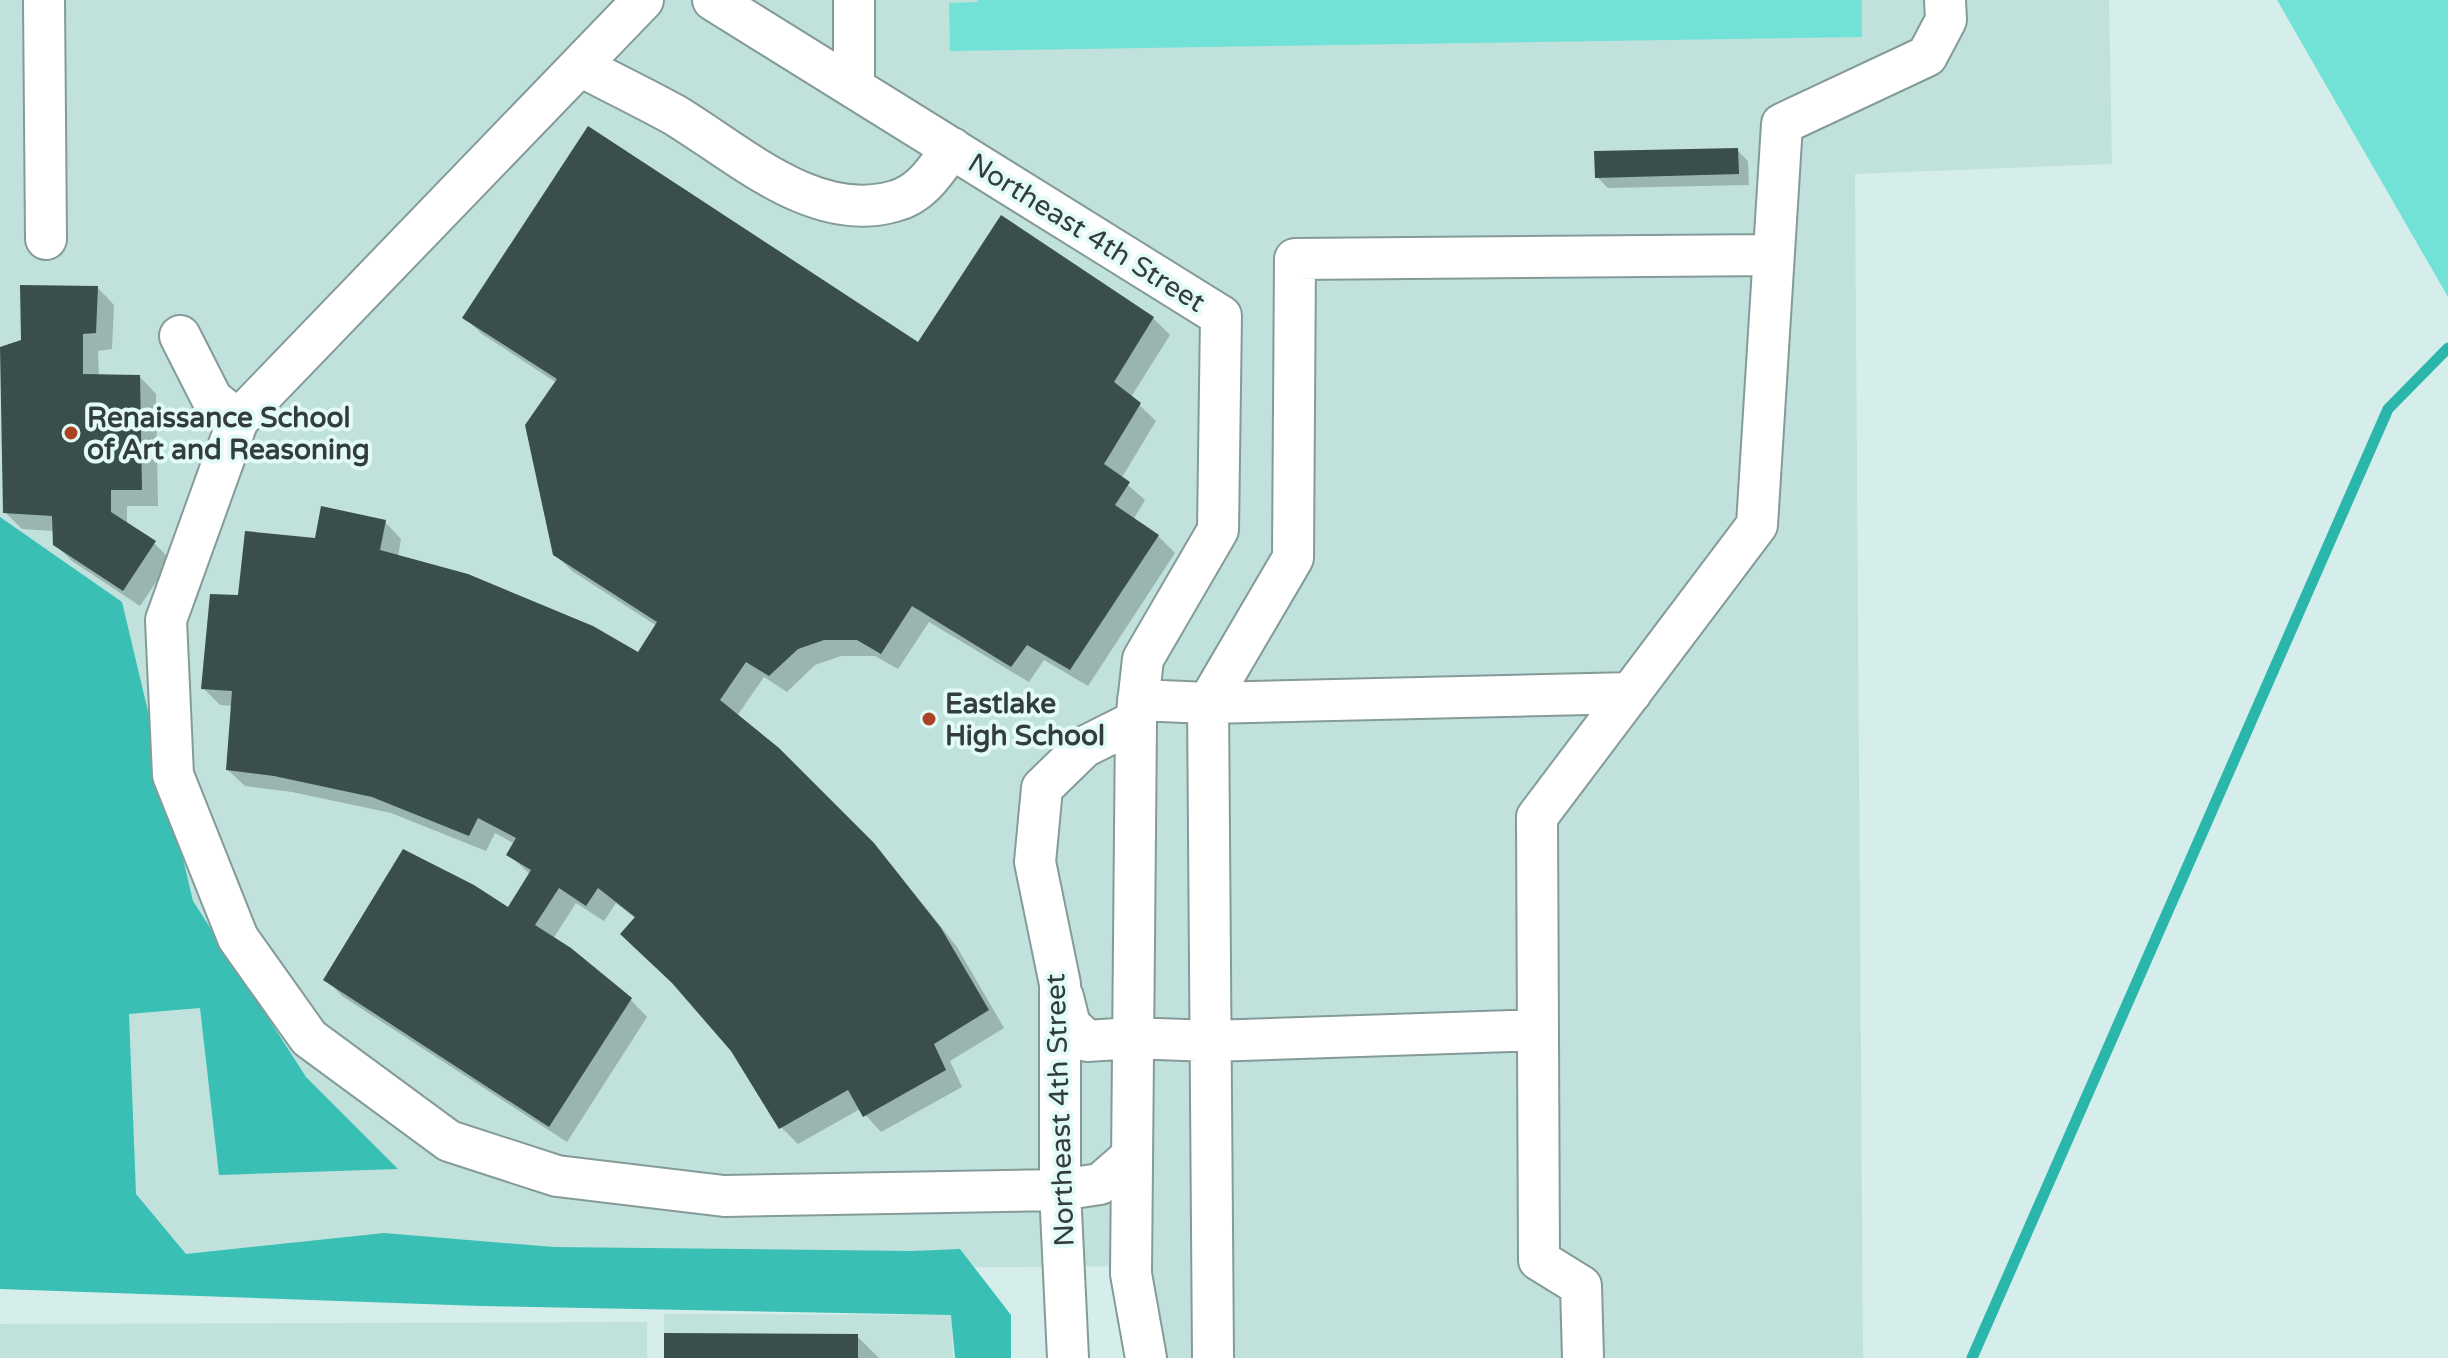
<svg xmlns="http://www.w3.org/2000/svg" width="2448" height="1358" viewBox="0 0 2448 1358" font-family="'Varela Round',sans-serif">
<rect width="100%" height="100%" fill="#d6eeeb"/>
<path fill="#c1e1dd" d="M0 0H2109L2112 164 1855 174 1863 1358H1148L1147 1266 0 1275Z
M664 1314 952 1315 953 1358H664Z
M647 1322V1358H0V1324Z"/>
<path fill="#73e2d6" d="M977 0H1862V37L950 51 949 3 978 2Z
M2277 0H2448V297Z"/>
<path fill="#39bfb4" d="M0 517 122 602 193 901 306 1077 398 1169 219 1175 200 1008 129 1014 136 1194 186 1254 384 1233 554 1247 912 1251 960 1249 1011 1315V1358H955L951 1315 480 1306 0 1289Z"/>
<path fill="#0003" d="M1737 150 1748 161 1749 185 1608 188 1597 177Z
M98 288 114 305 112 349 98 351 99 377H140L156 394 158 506H127V525L154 543 171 560 140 606 72 561 55 544 54 531 22 529 5 512 23 342Z
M465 318 918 344 1153 318 1170 335 1131 397 1156 421 1121 479 1145 500 1133 520 1158 536 1175 553 1088 686 1044 660 1029 682 929 622 898 669 875 656H841L815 665 787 692 764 677 737 716 778 749 890 863 957 947 1004 1028 950 1061 962 1087 881 1132 860 1109 798 1144 781 1127 733 1050 636 919 616 903 604 921 576 903 553 939 631 1000 647 1017 567 1142 342 996 326 979 509 910 531 875 509 855 515 844 495 833 486 851 391 813 292 792 245 786 228 770 233 706 220 705 203 688 240 597 317 540 385 522 401 539 398 557 639 655 657 626 572 571 555 554 557 383 482 334Z
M857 1336 879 1358H666Z"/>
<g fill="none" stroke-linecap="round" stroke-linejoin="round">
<path stroke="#2bb6ab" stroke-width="11" d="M1972 1358 2388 409 2448 348"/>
</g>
<path fill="#3a4f4c" d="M588 126 918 342 1001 215 1154 317 1114 382 1141 403 1104 464 1130 482 1115 505 1159 535 1070 670 1027 645 1011 667 912 606 881 654 857 640H824L798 649 769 676 746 662 720 700 779 748 874 843 941 928 989 1010 934 1044 946 1070 863 1117 848 1090 779 1129 731 1051 672 983 620 934 635 917 598 888 586 906 559 888 535 925 571 948 632 998 549 1127 323 980 403 849 474 885 508 907 531 870 506 855 516 838 478 818 469 836 372 797 274 776 226 770 232 691 201 689 210 594 238 595 245 531 315 538 321 506 386 520 380 550 468 574 593 626 638 652 657 622 553 555 525 425 557 379 462 318Z
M1738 148 1739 174 1595 178 1594 151Z
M20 285 98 286 96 333 83 334V374L140 375 142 490H111V512L156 541 123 591 53 545 52 516 3 513 0 347 21 340Z
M664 1333 858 1334V1358H664Z"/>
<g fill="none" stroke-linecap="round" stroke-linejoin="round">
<defs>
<path id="minor" d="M44 0 46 239
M643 0 238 420 166 620 173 775 238 938 309 1038 449 1141 557 1176 724 1196 1060 1190 1100 1184 1131 1157
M713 0 1221 316 1218 530 1143 659 1136 721 1131 1274 1146 1358
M854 0V87
M580 66C611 82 642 97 673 114 737 152 814 225 895 201 922 194 936 170 952 148
M180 336 212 399 238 420
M1138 700 1208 703 1631 693
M1063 997 1070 1025 1087 1041 1132 1038 1211 1041 1538 1030
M1068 1358 1060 1190V984L1035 862 1042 788 1084 747 1136 721
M1213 1358 1208 703 1293 558 1295 259 1773 255
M1583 1358 1581 1286 1539 1260 1537 817 1757 525 1782 124 1927 56 1946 20 1945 0"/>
</defs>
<use href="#minor" stroke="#849b98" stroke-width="44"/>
<use href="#minor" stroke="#fff" stroke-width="40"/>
</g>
<g fill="#aa4224" stroke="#e3fbf8" stroke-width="3">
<circle cx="71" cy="433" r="8"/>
<circle cx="929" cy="719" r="8"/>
</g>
<g text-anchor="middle" stroke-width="8" stroke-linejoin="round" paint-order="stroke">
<g font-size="28" fill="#333d3b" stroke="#e3fbf8">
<text transform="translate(1087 232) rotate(32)" y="10">Northeast 4th Street</text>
<text transform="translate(1059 1110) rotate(-92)" y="10">Northeast 4th Street</text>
</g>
<g font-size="28" font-weight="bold" fill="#333d3b" stroke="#e3fbf8" text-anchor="start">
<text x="87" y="427">Renaissance School<tspan x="87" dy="32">of Art and Reasoning</tspan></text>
<text x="945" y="713">Eastlake<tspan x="945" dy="32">High School</tspan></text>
</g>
</g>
</svg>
